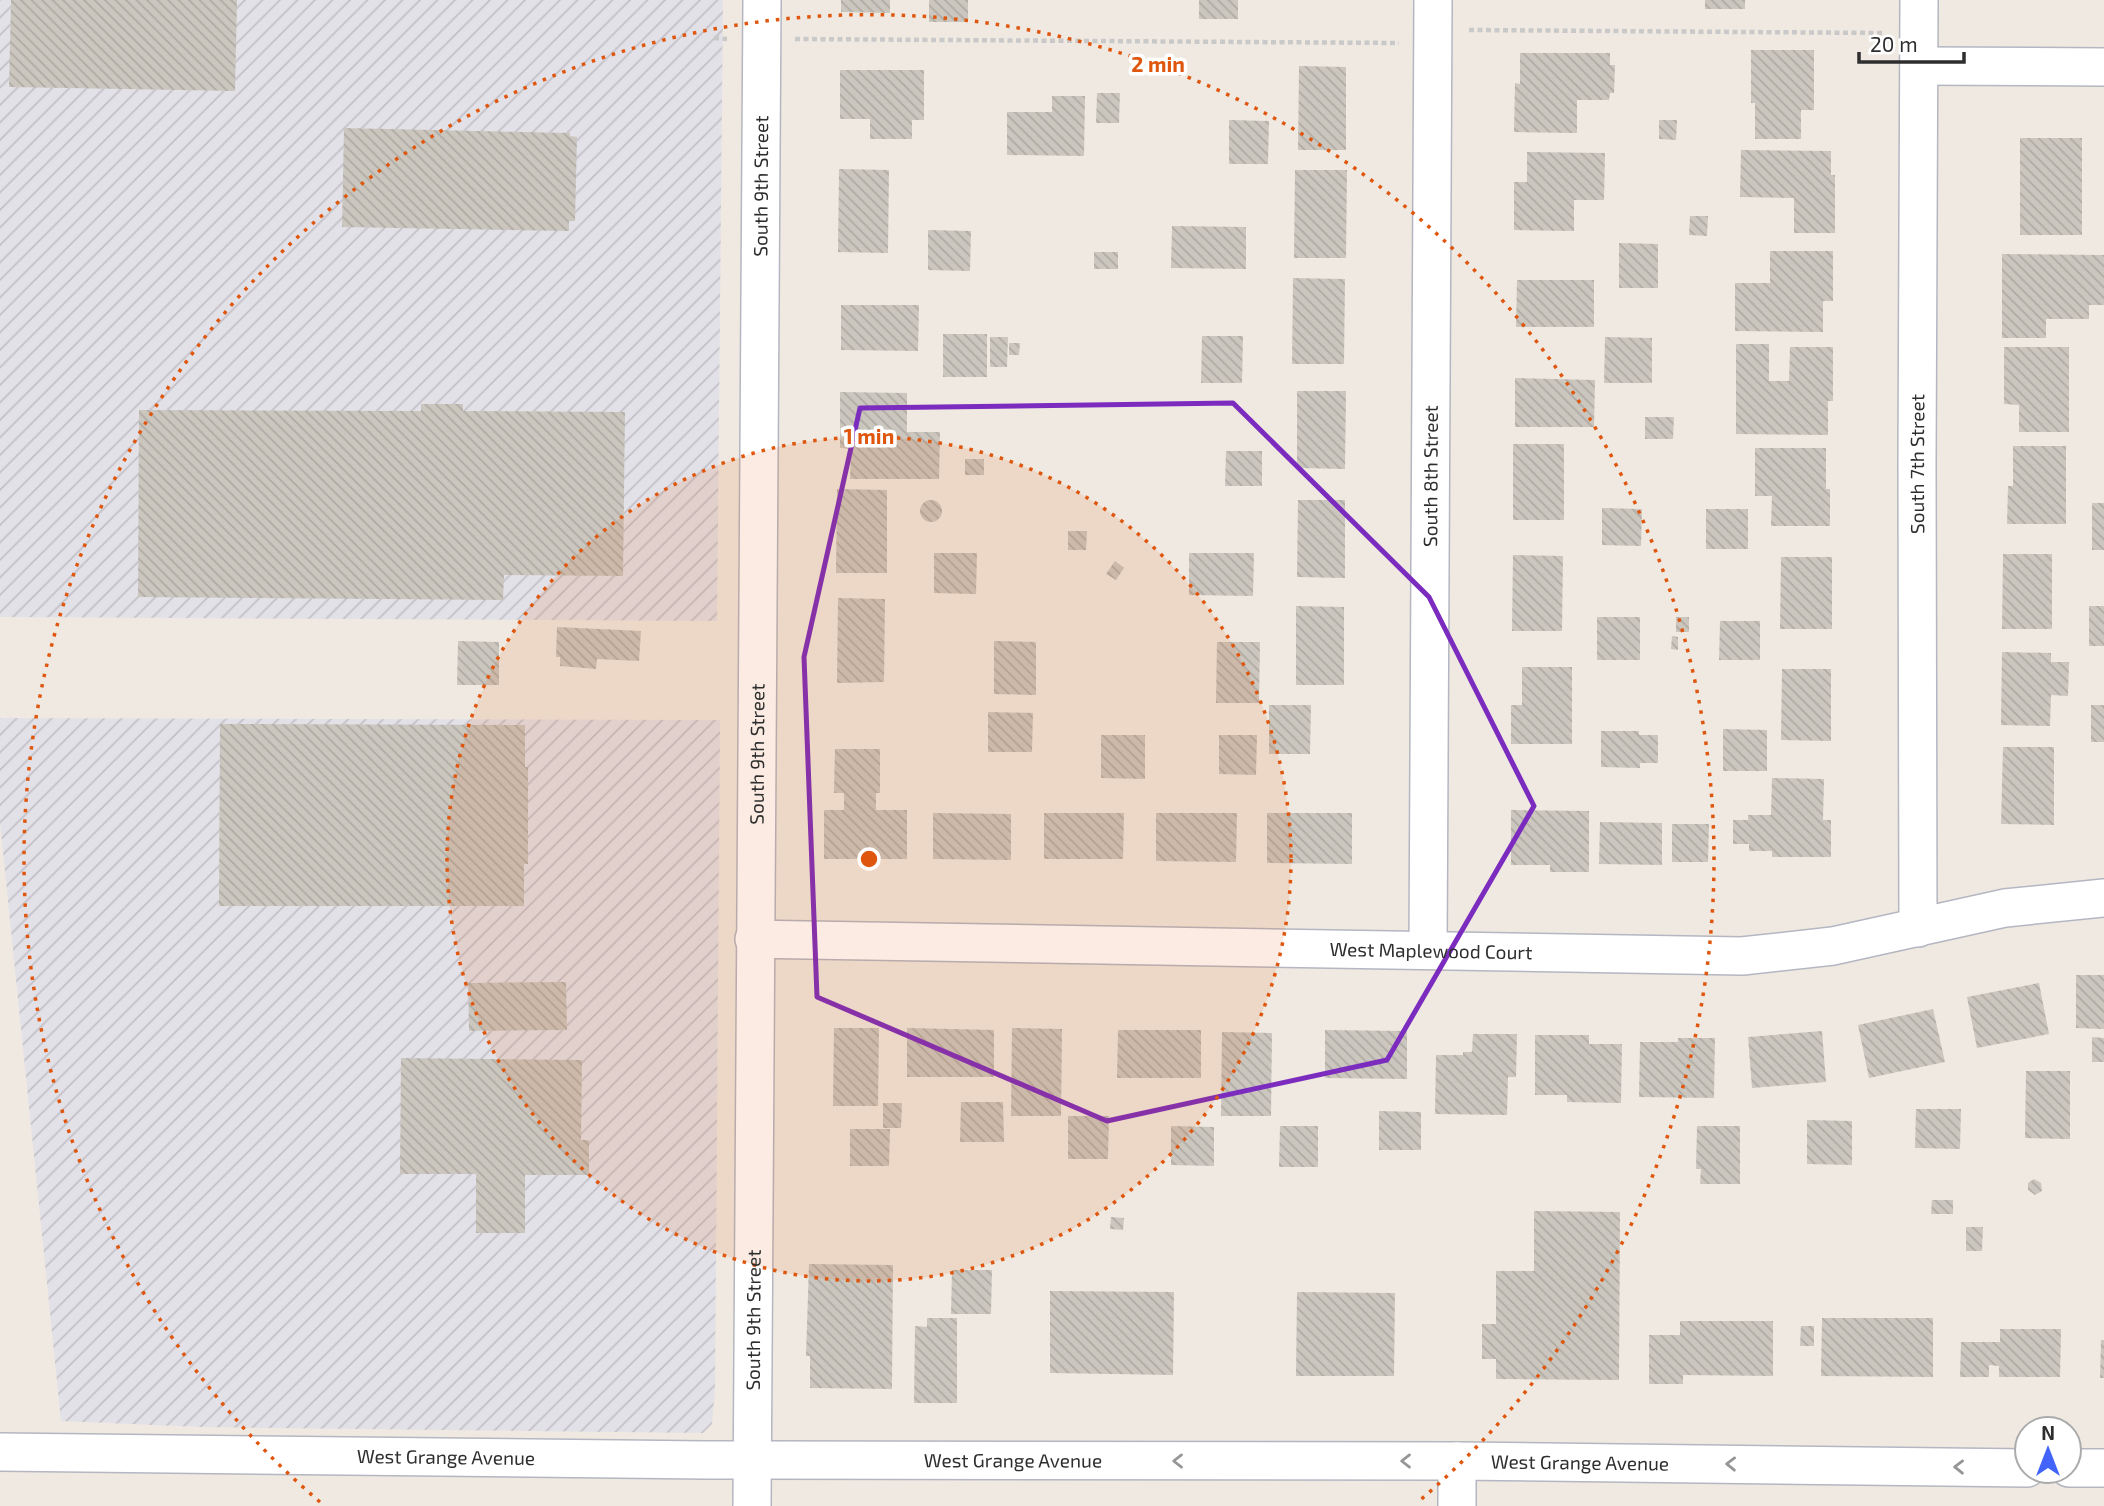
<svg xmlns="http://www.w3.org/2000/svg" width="2104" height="1506" viewBox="0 0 2104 1506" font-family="'Exo 2',sans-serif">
<defs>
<pattern id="industrial-furrows" width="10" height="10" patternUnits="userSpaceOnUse" patternTransform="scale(1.75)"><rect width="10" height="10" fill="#e3e1e8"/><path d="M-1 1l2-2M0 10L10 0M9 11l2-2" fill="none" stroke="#c3c1c7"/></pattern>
<pattern id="building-back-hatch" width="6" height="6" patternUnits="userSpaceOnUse" patternTransform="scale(1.75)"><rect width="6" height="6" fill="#cbc7bf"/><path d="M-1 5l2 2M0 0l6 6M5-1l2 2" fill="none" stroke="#afaba4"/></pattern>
</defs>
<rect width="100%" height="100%" fill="#efe9e1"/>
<path fill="url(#industrial-furrows)" d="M0 0H723L717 621 0 617Z
M0 718 720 720 715 1390 712 1424 703 1433 200 1427 61 1421 0 822Z"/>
<path fill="url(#building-back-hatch)" d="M11 0H237L235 91 9 87Z
M841 0H890V13L841 12Z
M929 0H968V22H929Z
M1199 0H1238V19H1199Z
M1705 0H1745V9H1705Z
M1751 50H1814V110H1801V139H1755V103H1751Z
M1520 53H1610V65H1615L1614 93H1610L1609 100H1577V133L1514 132 1515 83 1520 84Z
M1299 66 1346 67V150H1298Z
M840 70H924V120H912V139H870V119H840Z
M1097 93H1120L1119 123H1096Z
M1052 96H1085L1084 156 1007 155V112H1052Z
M1229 120 1269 121 1268 164H1229Z
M1659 120H1677L1676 140 1659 139Z
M344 128 570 133V136L577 137 575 221H569V231L342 227Z
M2020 138H2082V235H2020Z
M1741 150 1831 151V175H1835V233H1794V198L1740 197Z
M1527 152 1605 153 1604 200H1574V231L1514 230V182H1527Z
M839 169 889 170 888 253 838 252Z
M1295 170H1347L1346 258H1294Z
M1690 216H1708L1707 236 1689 235Z
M1172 226 1246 227V269L1171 268Z
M928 230 971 231 970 271 928 270Z
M1619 243 1658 244V288H1619Z
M1770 251H1833V301H1823V332L1735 331V283H1770Z
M1094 252H1118V269H1094Z
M2002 254 2104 255V305H2089V319H2046V338H2002Z
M1293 278 1345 279 1344 364H1292Z
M1517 280H1594V327H1516Z
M841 305H919L918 351 841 350Z
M943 334H987V377H943Z
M1202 336H1243L1242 383H1201Z
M990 337H1008L1007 367H990Z
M1605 337 1652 338V383H1604Z
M1009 343H1020L1019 355H1009Z
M1736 344H1769V381H1789L1790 347H1833V401H1828V435L1736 434Z
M2004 347H2069V432H2019V405L2004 404Z
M1515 378 1595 380 1594 427H1515Z
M1297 391H1346L1345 469 1297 468Z
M840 392 907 393V432H940L939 479H850L851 449 840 448Z
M421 404H463V411L625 412 623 576 504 575 503 600 138 597 139 410 421 411Z
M1645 417H1674L1673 439H1645Z
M1513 444H1564V520H1513Z
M2013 446H2066V524H2007L2008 486H2013Z
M1755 448H1826V489H1830V526H1771L1772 496H1755Z
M1226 451H1262V486H1225Z
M965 459H984V475H965Z
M837 489 887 490V573H836Z
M920 511a11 11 0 1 1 22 0a11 11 0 1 1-22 0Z
M1298 500H1345V578L1297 577Z
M2092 503H2104V550H2092Z
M1602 508 1642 509 1641 546 1602 545Z
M1706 509H1748V549H1706Z
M1068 531H1087L1086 550H1068Z
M934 553H977L976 594 934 593Z
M1189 553H1254L1253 596 1189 595Z
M2003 554H2052V629H2002Z
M1513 555 1563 556 1562 631H1512Z
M1781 557H1832V629H1780Z
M1115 561 1124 568 1116 580 1106 574Z
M838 598 885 599 884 682 837 683Z
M1296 606 1344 607V685H1296Z
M2089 606H2104V646H2089Z
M1597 617H1640V660H1597Z
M1676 617H1689V632H1676Z
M1720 621H1760V660H1719Z
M557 627 641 631 639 661 597 659 596 669 560 666V657H556Z
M1672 636 1678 637V650L1671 649Z
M458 641 499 642V685H457Z
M994 641 1036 642V695L994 694Z
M1217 642H1260L1259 703H1216Z
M2002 652 2051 653V662H2069L2068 696 2051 695 2050 726 2001 725Z
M1522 667H1572V744H1511V705H1522Z
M1782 669H1831V741L1781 740Z
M1269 705H1311L1310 754H1269Z
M2091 705H2104V742H2091Z
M988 712 1033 713 1032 752H988Z
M220 724 525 725V767H528V864H524V906H219Z
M1723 729 1767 730V771H1723Z
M1601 731H1639V735H1658V763H1640V768L1601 767Z
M1101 735H1145V779L1101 778Z
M1219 735H1257L1256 775 1219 774Z
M2003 747H2054V825L2001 824Z
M835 749H880V793H876V810H907V859H824V810H844V793H834Z
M1772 778 1824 779 1823 820H1831V857H1772V851H1749V844H1733V820H1748V815H1771Z
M1511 810 1589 811V872H1550V865H1511Z
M933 813 1011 814V860L933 859Z
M1044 813H1124L1123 859H1044Z
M1156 813H1237L1236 862 1156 861Z
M1267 813H1352V864L1267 863Z
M1600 822 1662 823V865L1599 864Z
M1672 824H1709L1708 862H1672Z
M2076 975H2104V1029L2076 1028Z
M566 982 567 1030 469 1031 468 983Z
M2039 983 2049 1034 1977 1048 1967 997Z
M1933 1009 1945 1062 1869 1078 1858 1025Z
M834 1028H879L878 1106H833Z
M907 1028 994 1030V1077H907Z
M1012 1028 1062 1029 1061 1116H1011Z
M1118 1030H1201V1078H1117Z
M1325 1030 1407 1031V1079L1325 1078Z
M1822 1031 1826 1082 1752 1088 1748 1037Z
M1222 1032 1272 1033 1271 1116H1221Z
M1473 1034H1517L1516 1077H1508L1507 1115 1435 1114 1436 1055H1463V1052H1472Z
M1535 1035H1589V1044H1622L1621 1103 1567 1102V1095H1535Z
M2092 1037 2104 1038V1062H2092Z
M1678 1038H1715L1714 1098 1639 1097 1640 1042H1678Z
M401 1058 582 1060 581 1140H589V1175H525V1233H476V1174H400Z
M2026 1071H2070V1139L2025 1138Z
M961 1102H1003L1004 1142H960Z
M883 1103H902L901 1128H883Z
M1916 1109H1961L1960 1149 1915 1148Z
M1379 1111 1421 1112V1150H1379Z
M1068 1116H1109L1108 1159H1068Z
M1807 1120 1852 1121V1165L1807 1164Z
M1171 1126 1214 1127V1166L1171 1165Z
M1280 1126H1318V1167H1279Z
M1697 1126H1740V1184H1700L1701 1169H1696Z
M850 1129H890L889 1166H850Z
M2034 1179 2041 1183 2042 1191 2035 1195 2028 1190V1183Z
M1932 1200H1953V1214H1931Z
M1534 1211 1620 1212 1619 1380 1496 1379V1359H1482V1324H1496V1271H1534Z
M1111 1217 1124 1218 1123 1230 1110 1229Z
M1966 1227H1983L1982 1251H1966Z
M809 1264 893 1265 892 1389 810 1388V1356H806Z
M952 1270H992L991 1314H951Z
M1050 1291 1174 1292 1173 1375 1050 1373Z
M1297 1292 1395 1293 1394 1376H1296Z
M927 1318H957V1403H914L915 1326 927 1327Z
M1822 1318H1933V1377L1821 1376Z
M1680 1321H1773V1376L1683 1375V1384H1649V1335H1680Z
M1801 1326H1814V1346H1800Z
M2000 1329H2061L2060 1377H1999V1366L1989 1365V1377H1960L1961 1342H2000Z
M2101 1340H2104V1378H2100Z"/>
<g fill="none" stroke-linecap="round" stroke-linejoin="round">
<defs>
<g id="minor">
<path d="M1919 66 2104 67"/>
<path id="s1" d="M1918 928 1917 463 1919 0"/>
<path id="s2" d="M754 939 1742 956 1833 946 2005 908 2104 898"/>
<path id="s3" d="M1428 950 1433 0"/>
<path id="s4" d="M0 1452 706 1460 1457 1461 2027 1468"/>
<path d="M2069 1468H2104"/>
<path id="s5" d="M752 1506 762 0"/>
<path d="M1457 1506V1461"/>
</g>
</defs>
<use href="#minor" stroke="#b4b7c1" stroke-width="40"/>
<path stroke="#c9c9c9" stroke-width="4.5" stroke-dasharray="5 3.5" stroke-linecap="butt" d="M1469 30 1884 33
M714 38 727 39
M795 39 1399 43"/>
<use href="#minor" stroke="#fff" stroke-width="37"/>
</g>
<defs><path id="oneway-chevron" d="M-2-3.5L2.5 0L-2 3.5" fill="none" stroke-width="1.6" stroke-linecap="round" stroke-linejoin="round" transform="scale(1.75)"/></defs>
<g stroke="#969696">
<use href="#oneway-chevron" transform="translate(1178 1461) rotate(-180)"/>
<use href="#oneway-chevron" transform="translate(1406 1461) rotate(-180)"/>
<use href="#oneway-chevron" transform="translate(1731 1464) rotate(-179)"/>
<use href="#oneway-chevron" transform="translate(1959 1467) rotate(-179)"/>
</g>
<path fill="none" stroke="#7b2cbf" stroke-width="5" stroke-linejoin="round" d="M1233 403 1429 597 1534 806 1387 1060 1107 1121 817 997 804 657 860 408Z"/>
<circle cx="869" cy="859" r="422" fill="#df570e" fill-opacity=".12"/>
<g fill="none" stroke="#df570e" stroke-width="3.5" stroke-dasharray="3.5 7">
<circle cx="869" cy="859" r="422"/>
<path d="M320 1502A845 845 0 1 1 1418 1502"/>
</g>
<g text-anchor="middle" stroke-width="7" stroke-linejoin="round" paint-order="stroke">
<g font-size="19" fill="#2e2e2e" stroke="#fff">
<text dy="7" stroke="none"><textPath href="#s5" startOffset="1320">South 9th Street</textPath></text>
<text dy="7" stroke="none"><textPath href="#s1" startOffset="464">South 7th Street</textPath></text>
<text dy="7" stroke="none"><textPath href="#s3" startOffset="474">South 8th Street</textPath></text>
<text dy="7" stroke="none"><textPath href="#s5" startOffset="752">South 9th Street</textPath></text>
<text dy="7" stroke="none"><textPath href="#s2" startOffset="677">West Maplewood Court</textPath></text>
<text dy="7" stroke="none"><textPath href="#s5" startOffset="186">South 9th Street</textPath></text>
<text dy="7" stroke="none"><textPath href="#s4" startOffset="446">West Grange Avenue</textPath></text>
<text dy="7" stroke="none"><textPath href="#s4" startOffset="1013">West Grange Avenue</textPath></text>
<text dy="7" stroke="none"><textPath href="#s4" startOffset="1580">West Grange Avenue</textPath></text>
</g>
</g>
<circle cx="869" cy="859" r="10" fill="#df570e" stroke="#fff" stroke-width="3.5"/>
<g font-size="21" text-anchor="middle" font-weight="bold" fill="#df570e" stroke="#fff" stroke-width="7" stroke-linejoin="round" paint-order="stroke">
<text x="1158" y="72">2 min</text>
<text x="869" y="444">1 min</text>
</g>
<g transform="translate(2048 1450)"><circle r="33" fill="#ffffff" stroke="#ababab" stroke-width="2"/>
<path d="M0-5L12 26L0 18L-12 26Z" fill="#4264fb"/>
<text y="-10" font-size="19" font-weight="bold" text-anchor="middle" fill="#2e2e2e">N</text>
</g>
<path d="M1859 52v10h105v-10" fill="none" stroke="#2e2e2e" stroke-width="3.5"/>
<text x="1870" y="52" font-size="21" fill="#2e2e2e" stroke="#ffffff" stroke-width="5" paint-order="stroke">20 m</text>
</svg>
